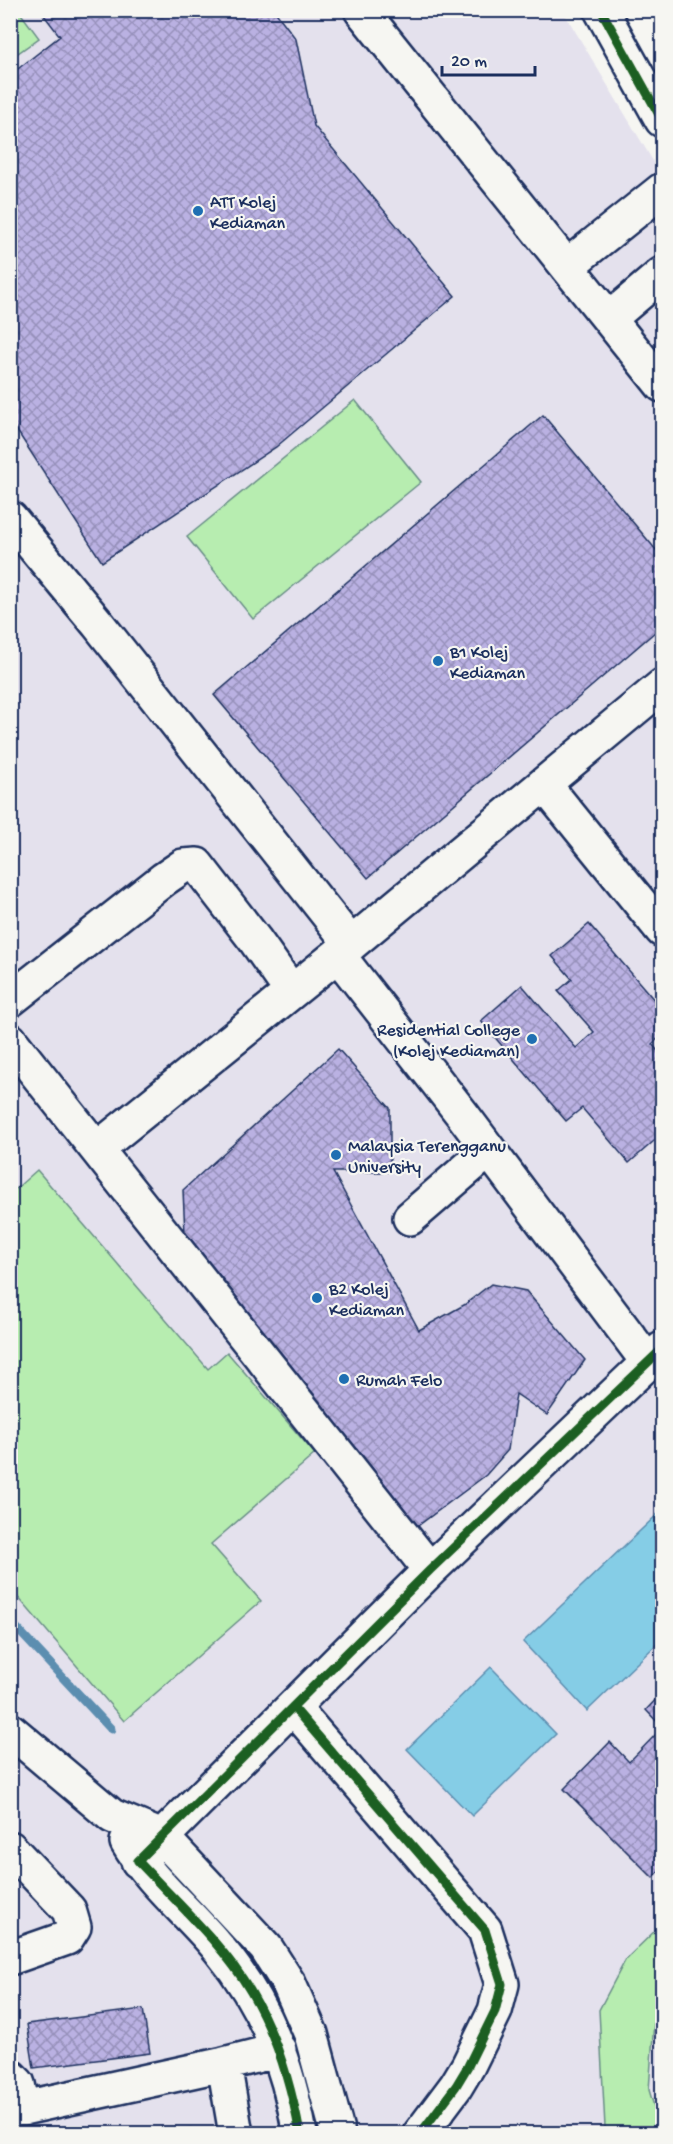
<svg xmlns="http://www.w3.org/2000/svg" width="673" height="2144" viewBox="0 0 673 2144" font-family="'Gochi Hand',sans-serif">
<defs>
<pattern id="building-cross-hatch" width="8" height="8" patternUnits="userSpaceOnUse" patternTransform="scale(1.5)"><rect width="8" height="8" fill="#bab1e2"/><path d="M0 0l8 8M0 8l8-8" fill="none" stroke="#9690ba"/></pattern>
</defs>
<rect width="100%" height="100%" fill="#f6f6f2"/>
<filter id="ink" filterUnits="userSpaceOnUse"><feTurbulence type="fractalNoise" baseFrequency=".0167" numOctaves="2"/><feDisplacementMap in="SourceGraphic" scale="12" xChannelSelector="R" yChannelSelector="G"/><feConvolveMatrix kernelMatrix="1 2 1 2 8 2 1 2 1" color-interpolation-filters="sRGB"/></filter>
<g filter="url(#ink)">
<path fill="#e4e1ed" d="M11 11H563L662 176V2133L11 2134Z"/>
<path fill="#b7edb0" stroke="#698e87" stroke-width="1.5" d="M11 10 19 11 39 38 11 58Z
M355 400 421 482 253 619 187 537Z
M37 1170 208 1369 227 1352 315 1454 211 1544 261 1601 124 1721 11 1589V1193Z
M662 1924V2000L654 2022 649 2090 662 2133H607L605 2127 599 2010 626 1959Z"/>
<path fill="#85cde6" stroke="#5b8eb0" stroke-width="1.5" d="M662 1510V1639L587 1711 523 1642Z
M491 1667 556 1734 472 1816 407 1749Z"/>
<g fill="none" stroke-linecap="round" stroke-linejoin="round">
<path stroke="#5b8eb0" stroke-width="9" d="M10 1621 111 1729"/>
</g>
<path fill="url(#building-cross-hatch)" stroke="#1b2f5e" stroke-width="1.5" d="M40 10H274L296 39 314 126 455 296 276 447 102 562 10 420V75L60 36Z
M543 415 662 557V626L368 878 214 695Z
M589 924 662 1009V1035L652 1044 662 1056V1134L629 1163 582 1108 566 1121 481 1021 522 985 576 1048 594 1032 558 991 572 979 552 956Z
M338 1049 390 1108V1172H333L419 1330 464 1305 491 1284 526 1291 585 1360 547 1415 516 1394 508 1450 486 1475 407 1534 185 1234 183 1190Z
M662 1693V1727L646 1710Z
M662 1728V1868L653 1878 564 1789 610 1742 629 1762Z
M143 2009 150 2053 34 2068 27 2024Z
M192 2128 193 2134H141Z"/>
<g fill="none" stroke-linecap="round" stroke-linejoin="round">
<defs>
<path id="minor" d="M361 10 662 385
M601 10 662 120
M567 266 662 190
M609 319 662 274
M10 518 98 624 351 944
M544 784 662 930
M338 955 462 1114 648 1362
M10 1000 164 879 183 866 197 865 255 940 291 991
M10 1040 430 1570
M97 1149 351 944 662 686
M410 1218 489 1150
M293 1707 485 1930 502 1984 495 2011 468 2066 456 2086 420 2134
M10 1730 112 1816 162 1837 266 1948 289 1984 311 2034 338 2134
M127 1842C151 1883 190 1913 220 1950 265 2004 288 2065 300 2134
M10 1848 69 1910 74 1927 67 1938 10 1958
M138 1861 430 1570 662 1349
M224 2064 279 2050
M10 2076 18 2084 23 2109
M10 2111 224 2064 236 2134"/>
</defs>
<use href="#minor" stroke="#1b2f5e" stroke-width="38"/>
<use href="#minor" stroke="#f6f6f2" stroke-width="33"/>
<defs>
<path id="cycleway" d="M601 10 662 120
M293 1707 485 1930 502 1984 495 2011 468 2066 456 2086 420 2134
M300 2134C291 2084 277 2036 251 1992 223 1944 176 1902 138 1861L430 1570 662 1349"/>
</defs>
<use href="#cycleway" stroke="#f6f6f2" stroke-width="13"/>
<use href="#cycleway" stroke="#1b5e20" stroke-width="9"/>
</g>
</g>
<g fill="#1f6fb2" stroke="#f6f6f2" stroke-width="2">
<circle cx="198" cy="211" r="6"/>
<circle cx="438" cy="661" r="6"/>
<circle cx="532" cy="1039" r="6"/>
<circle cx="336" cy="1155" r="6"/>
<circle cx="317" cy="1298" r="6"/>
<circle cx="344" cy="1379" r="6"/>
</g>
<g text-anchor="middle" stroke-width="4.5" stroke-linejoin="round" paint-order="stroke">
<g font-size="18" fill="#1b2f5e" stroke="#f6f6f2" text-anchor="start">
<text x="210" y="207">ATT Kolej<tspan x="210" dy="21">Kediaman</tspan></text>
<text x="450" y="657">B1 Kolej<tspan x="450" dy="21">Kediaman</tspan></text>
<text x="520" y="1035" text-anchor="end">Residential College<tspan x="520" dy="21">(Kolej Kediaman)</tspan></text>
<text x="348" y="1151">Malaysia Terengganu<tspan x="348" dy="21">University</tspan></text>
<text x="329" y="1294">B2 Kolej<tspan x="329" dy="21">Kediaman</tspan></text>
<text x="356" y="1385">Rumah Felo</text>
</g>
</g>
<rect width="673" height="2144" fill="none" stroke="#f6f6f2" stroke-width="36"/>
<rect x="18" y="18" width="637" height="2108" fill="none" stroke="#1b2f5e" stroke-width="2" filter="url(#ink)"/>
<path d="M442 66v9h93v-9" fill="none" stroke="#1b2f5e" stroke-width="3"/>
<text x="451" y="66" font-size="18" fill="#1b2f5e" stroke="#f6f6f2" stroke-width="4.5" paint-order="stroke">20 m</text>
</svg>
